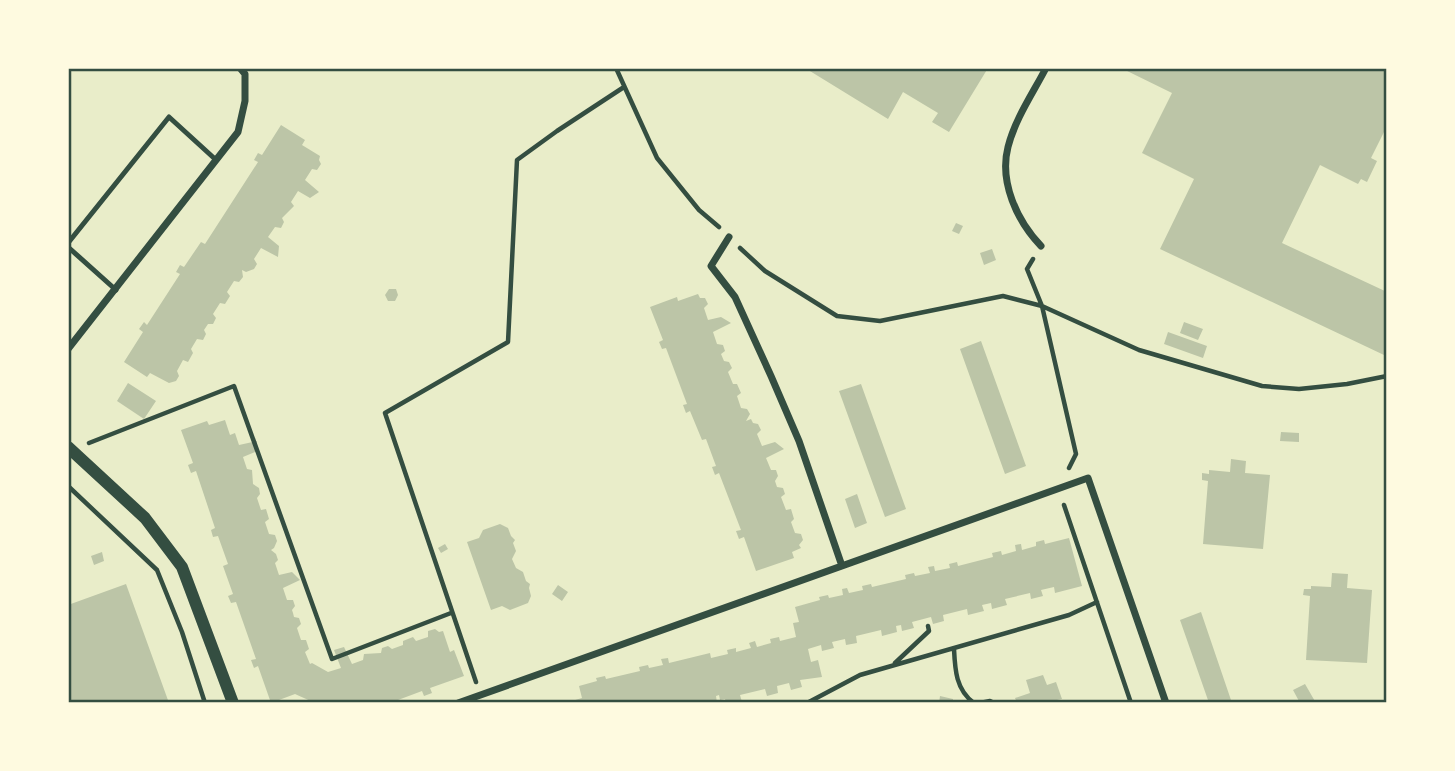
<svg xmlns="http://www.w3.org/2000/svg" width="1455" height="771" viewBox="0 0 1455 771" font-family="'PT Sans',sans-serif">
<rect width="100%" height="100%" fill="#e9edc9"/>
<path fill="#bcc5a7" d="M805 68H988L949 132 932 122 938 113 903 92 888 119Z
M1121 68H1382L1387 71V126L1371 158 1377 161 1367 182 1361 179 1358 184 1320 165 1282 243 1387 292V349L1384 355 1160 249 1194 179 1142 153 1172 93Z
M281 125 305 140 302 145 320 156 319 160 321 164 317 170 312 169 305 180 319 192 310 198 298 191 291 202 294 206 282 218 284 222 281 228 275 227 268 237 279 246 278 257 261 248 254 259 257 264 254 269 246 272 242 270 243 277 239 282 234 281 227 292 230 296 225 304 220 303 213 314 216 318 213 324H208L204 330 206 334 203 340 197 339 191 349 193 353 188 362 183 360 177 371 179 376 176 381 169 383 150 373 147 377 124 362 143 332 139 329 144 322 147 325 180 274 176 272 180 265 184 267 201 242 205 244 258 162 254 160 258 153 262 155Z
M956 223 963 226 959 234 952 231Z
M992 249 996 260 984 265 980 253Z
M389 289H396L398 295 395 301H388L385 295Z
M698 294 700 298H705L708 304 704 308 708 320 721 317 731 323 713 332 717 344 723 345 725 351 721 354 724 361 729 362 732 368 728 372 733 384H737L741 393 737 396 741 408 747 409 750 414 746 421 751 419 753 423 758 424 761 430 757 434 762 446 775 442 784 449 766 458 771 470H776L778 476 775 481 777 487 783 488 785 494 781 497 786 510 791 509 794 519 791 522 795 533 801 534 803 540 799 545 801 548 792 552 794 558 756 571 744 537 739 539 736 531 741 530 719 473 715 475 712 467 716 466 706 439 702 440 690 411 686 413 683 405 687 404 666 348 662 349 659 342 663 340 650 307 677 297 678 301Z
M1184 322 1203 329 1198 340 1180 333Z
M1168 332 1207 346 1203 358 1164 344Z
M981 341 1026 466 1005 474 960 349Z
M128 383 156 401 144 419 117 401Z
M861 384 906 509 885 517 839 391Z
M225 420 230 435 235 433 239 445 257 441 255 452 243 457 247 469 252 470 253 484 259 488 260 494 257 498 261 510 266 509 269 519 265 522 269 534 275 535 277 541 274 548 271 550 276 554 278 560 275 563 279 575 292 572 300 580 283 588 287 600H293L295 606 292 610 293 613 294 617 299 618 301 624 297 628 301 640H306L309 649 305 652 310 664 312 663 328 672 341 668 334 650 344 647 352 664 363 660 364 654 381 653 382 648 388 646 392 649 403 645V641L413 637 416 641 428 637V631L435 629 439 632 443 631 450 652 454 650 464 676 430 688 432 693 424 696 422 691 390 703H315L295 694 271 703 258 666 254 668 251 660 256 659 236 602 231 603 228 596 233 594 223 566 228 564 218 536 213 537 211 530 215 528 196 471 191 473 188 465 193 463 181 430 207 421 209 425Z
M1281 432 1299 433V442L1280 441Z
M1231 459 1246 461 1245 473 1270 475 1263 549 1203 544 1208 481 1202 480V473L1209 474V470L1230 472Z
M857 494 867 523 855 528 845 499Z
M500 524 508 528 511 536 515 540 513 543 516 551 512 559 516 568 523 572 526 581 530 584 529 588 531 596 528 603 510 610 502 606 491 610 467 542 479 538 483 530Z
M1069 538 1082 586 1055 593 1054 587 1041 590 1043 596 1031 599 1030 593 1005 599 1007 605 992 609 991 603 982 605 984 611 968 615 967 609 943 615 944 621 933 624 931 617 912 622 914 628 902 631 901 625 896 626 897 632 882 636 881 630 856 636 857 643 846 645 845 639 832 642 834 648 822 651 821 645 808 649 811 662 818 660 822 677 800 680 802 687 791 690 789 683 777 686 778 693 767 696 765 689 740 695 742 702 739 703H726L725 699 720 700 719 695 716 696 717 703H701L700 700 687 703H565L582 698 579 686 597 681 596 678 605 676 606 679 640 671 639 667 648 665 649 668 663 665 661 659 668 658 669 663 710 653 711 658 728 654 727 650 736 648V652L751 648 749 643 755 641 757 647 771 643 770 639 779 637 780 641 796 637 793 623 799 622 795 607 820 600 819 597 828 595 829 598 843 595 842 589 847 588 849 593 863 590 862 586 871 584 872 587 906 579 905 575 914 573 915 576 930 573 928 567 934 566 935 571 950 568 949 564 957 562 958 566 993 557 992 553 1001 551 1002 555 1016 551 1015 545 1021 544 1022 550 1036 546V542L1044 540 1045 544Z
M445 544 448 549 441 553 438 548Z
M102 552 104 561 94 565 91 556Z
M1332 573 1348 574 1347 588 1372 590 1367 663 1306 660 1310 596 1303 595 1304 589H1311V586L1331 587Z
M126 584 169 703H68V605Z
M558 585 568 592 562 601 552 594Z
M1201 612 1232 703H1209L1180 620Z
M1043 675 1047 685 1056 682 1062 699 1057 700 1058 703H1017L1015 698 1030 693 1026 680Z
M1305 684 1316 703H1300L1293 690Z
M940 696 953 699V703H939Z"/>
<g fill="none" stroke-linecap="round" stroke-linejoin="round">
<path stroke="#344e41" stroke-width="4.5" d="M616 68 657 158 699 210 719 227
M740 248 765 271 837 316 880 321 1003 296 1042 306 1139 350 1262 386 1299 389 1347 384 1387 376
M1033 259 1027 269 1042 306 1076 454 1069 468
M89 443 234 386 332 659 451 613
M68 486 157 570 182 632 205 703
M1064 505 1131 703
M954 649C955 670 956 690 974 703
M895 663 929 631 928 626
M476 682 385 413 508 342 517 160 557 131 624 87
M807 703 860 675 1069 615 1097 602
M980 703 990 701 994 703"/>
<path stroke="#344e41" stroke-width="5" d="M68 243 169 117 215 159
M68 247 116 290"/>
<path stroke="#344e41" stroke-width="7" d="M729 237 711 266 735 297 771 376 799 441 842 566
M1041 246C1017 221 999 182 1008 147 1015 119 1033 93 1046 68
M68 349 238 132 245 101V74L240 68
M458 703 1088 478 1166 703"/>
<path stroke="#344e41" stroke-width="12" d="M68 447 145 518 182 567 233 703"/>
</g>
<rect width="1455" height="771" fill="none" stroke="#fefae0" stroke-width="140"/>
<rect x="70" y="70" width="1315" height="631" fill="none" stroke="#344e41" stroke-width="2.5"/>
</svg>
